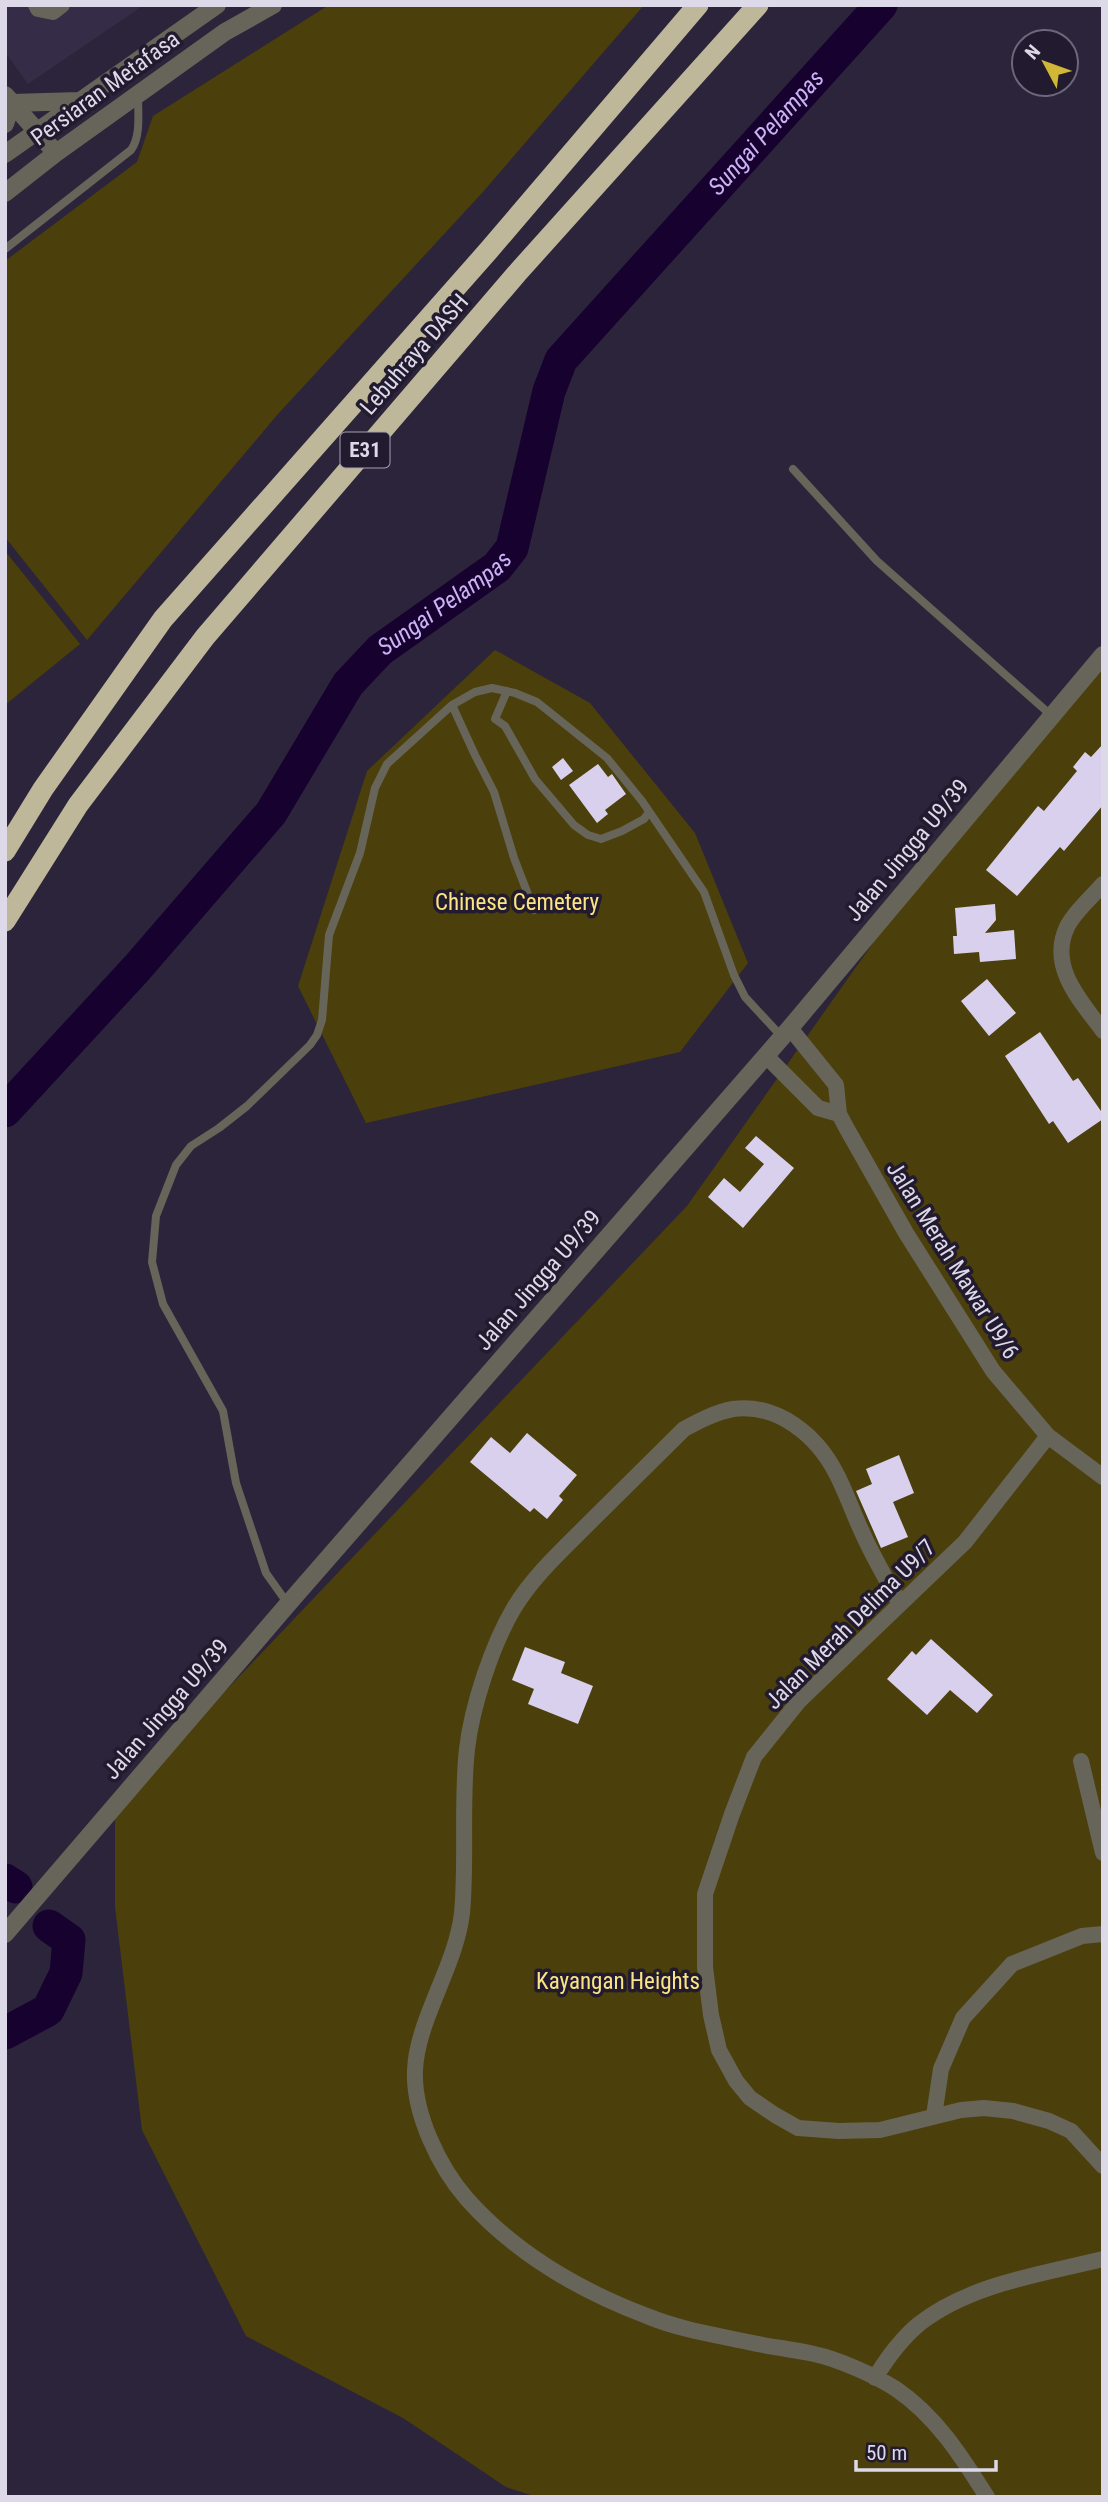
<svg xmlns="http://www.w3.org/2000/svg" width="1108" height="2502" viewBox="0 0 1108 2502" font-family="'Roboto Condensed',sans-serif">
<rect width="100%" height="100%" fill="#2c243a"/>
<path fill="#352c47" d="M5 5H144L28 84 5 52Z"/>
<path fill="#4b400b" d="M329 5H644L482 193 278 414 87 640 5 537V261L137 162 153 116Z
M5 551 80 644 5 705Z
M495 650 590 703 695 833 748 963 680 1052 366 1123 298 986 367 771Z
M1103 658V2497H537L506 2487 403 2418 246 2336 142 2130 115 1907V1807L687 1206 936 854Z"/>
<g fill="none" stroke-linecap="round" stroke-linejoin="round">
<g stroke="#17012f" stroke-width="33">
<path id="s1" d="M5 1111 137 968 271 813 348 684 380 650 497 567 512 548 549 391 561 360 881 5"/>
<path d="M5 1880 16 1887"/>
<path d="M5 2033 48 2010 66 1973 69 1940 49 1926"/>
</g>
</g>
<path fill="#d9d0ed" d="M1103 744V805L1064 851 1060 847 1017 896 986 870 1038 806 1044 811 1077 771 1073 767 1085 752 1091 757Z
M563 758 573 771 561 780 552 767Z
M598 764 608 777 612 774 626 794 605 810 608 814 597 823 569 785Z
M995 904 996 920 985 933 1014 930 1016 959 980 962 979 952 954 954 953 936H957L955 908Z
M987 979 1016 1013 989 1036 961 1001Z
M1040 1032 1073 1081 1078 1078 1103 1114V1119L1068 1143 1053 1121 1049 1124 1005 1056Z
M756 1136 794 1168 743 1228 708 1197 724 1178 740 1192 764 1164 745 1148Z
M527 1433 577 1475 559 1496 563 1500 547 1519 534 1508 530 1512 470 1462 491 1437 510 1453Z
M899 1455 914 1493 893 1502 908 1537 881 1548 856 1491 872 1484 866 1469Z
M931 1639 993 1695 977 1713 950 1690 927 1715 887 1679 912 1651 916 1655Z
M525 1647 565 1662 561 1673 593 1686 578 1724 528 1704 534 1689 512 1680Z"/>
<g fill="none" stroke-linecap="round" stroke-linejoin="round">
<path stroke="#676559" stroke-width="8" d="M5 249 131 150C141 136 138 114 138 97
M793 469 877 561 1052 716
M507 691 495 719 505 726 535 779 574 825 588 835 601 839 622 831 644 819 649 812
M452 705 475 755 494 792 514 858 534 910
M288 1604 266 1573 236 1483 223 1411 163 1304 152 1262 156 1216 176 1165 191 1146 219 1128 247 1106 310 1045 317 1035 322 1020 329 935 360 853 375 788 387 764 452 705 475 692 492 688 515 693 537 702 607 758 642 801 704 892 734 975 745 997 782 1037"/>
<path stroke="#676559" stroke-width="16" d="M36 5 38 9 53 12 62 5
M1103 884C1092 897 1074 912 1067 927 1048 967 1081 1001 1103 1031
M790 1028 836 1085 839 1114 847 1129 906 1233 993 1371 1048 1436 1103 1477
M766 1056 818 1108 839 1114
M1048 1436 965 1542 799 1701 754 1757 732 1814 705 1894V1967L711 2015 719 2050 736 2081 750 2098 775 2115 798 2128 839 2131 880 2130 961 2110 984 2108 1013 2111 1049 2121 1071 2131 1103 2166
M900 1604C887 1580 873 1557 862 1532 853 1513 846 1492 836 1473 817 1436 778 1403 733 1409 716 1412 699 1421 684 1429 650 1463 616 1496 583 1529 559 1553 532 1578 514 1608 492 1645 472 1706 467 1749 461 1803 467 1859 462 1913 456 1966 417 2020 415 2070 413 2113 439 2167 467 2199 516 2254 578 2290 647 2316 678 2329 715 2335 748 2342 770 2347 792 2349 814 2354 838 2359 876 2376 896 2389 936 2416 962 2457 987 2497
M1081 1761 1103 1853
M934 2116 941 2069 963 2018 1012 1964 1082 1936 1103 1934
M875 2378C887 2358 901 2339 919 2324 970 2284 1042 2274 1103 2259"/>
<path stroke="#676559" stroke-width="18" d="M5 95 56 153
M12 103 79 101
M5 124 12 103
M5 154 217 5
M5 193 56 153 225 32 273 5
M5 1934 288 1604 790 1028 1103 655"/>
<path stroke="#beb79a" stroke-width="21" d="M5 851 43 789 163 619 489 250 698 5
M5 921 78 805 205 637 519 271 758 5"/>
</g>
<g text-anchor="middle" stroke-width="7" stroke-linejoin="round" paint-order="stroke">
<rect fill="#221b30" stroke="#a5a0b1" stroke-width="2" x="340.5" y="432.5" width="49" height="35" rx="5"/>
<g font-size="21" font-weight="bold" fill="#ddd9e8">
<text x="365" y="457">E31</text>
</g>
<g font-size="23" fill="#ddd9e8" stroke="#221b30">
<text transform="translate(105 88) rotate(-36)" y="8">Persiaran Metafasa</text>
<text transform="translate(414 354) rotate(-49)" y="8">Lebuhraya DASH</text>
<text transform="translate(907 850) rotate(-50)" y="8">Jalan Jingga U9/39</text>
<text transform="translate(953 1260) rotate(58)" y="8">Jalan Merah Mawar U9/6</text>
<text transform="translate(538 1280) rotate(-49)" y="8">Jalan Jingga U9/39</text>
<text transform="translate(850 1624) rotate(-45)" y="8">Jalan Merah Delima U9/7</text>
<text transform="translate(166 1709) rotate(-49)" y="8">Jalan Jingga U9/39</text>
</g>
<g font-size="23" fill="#fbe484" stroke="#221b30">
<text x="517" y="910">Chinese Cemetery</text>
<text x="618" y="1989">Kayangan Heights</text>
</g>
<g font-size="24" font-style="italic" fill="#c9b3f5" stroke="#221b30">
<text dy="8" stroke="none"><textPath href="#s1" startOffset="1265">Sungai Pelampas</textPath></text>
<text dy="8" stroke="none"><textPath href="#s1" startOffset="676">Sungai Pelampas</textPath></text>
</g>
</g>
<rect width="1108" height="2502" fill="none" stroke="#ddd9e8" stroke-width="14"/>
<g transform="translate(1045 63) rotate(311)"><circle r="33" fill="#221b30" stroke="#6d677a" stroke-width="2"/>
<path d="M0-5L12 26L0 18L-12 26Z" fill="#d2b635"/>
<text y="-10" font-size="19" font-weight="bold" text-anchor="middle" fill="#ddd9e8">N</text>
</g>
<path d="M856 2460v10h140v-10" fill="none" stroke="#ddd9e8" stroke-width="3.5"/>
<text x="866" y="2460" font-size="21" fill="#ddd9e8" stroke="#221b30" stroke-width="5" paint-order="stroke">50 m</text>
</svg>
